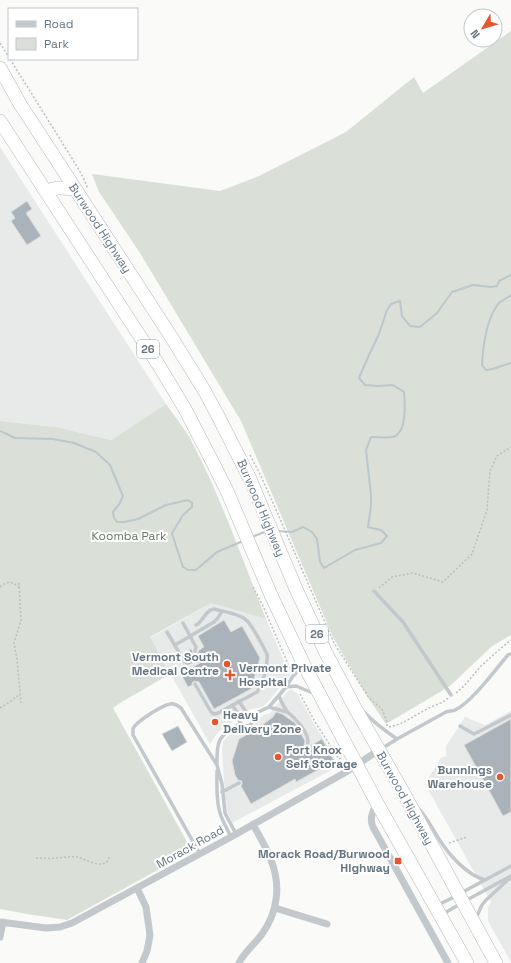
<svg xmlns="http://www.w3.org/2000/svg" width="511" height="963" viewBox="0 0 511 963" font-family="'Space Grotesk',sans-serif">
<rect width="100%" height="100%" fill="#fafaf8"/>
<path fill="#e8e9e9" d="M0 147 166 404 111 440 56 427 0 421Z
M211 603 266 619 290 675 268 702 262 707 242 711 231 723 226 726 218 732 210 744 150 638Z
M292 689 294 692 297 693 314 724 324 740 339 766 232 823 227 811 225 799 222 749 223 742 227 737 232 734 251 728 257 720 264 715 270 713 288 691Z
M511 711V962L488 921V907L491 902 425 784 441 758 446 756V746L465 717 485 725Z"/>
<path fill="#dadfd7" d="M511 31V635L491 647 450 686 386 724 367 696 333 637 241 421 140 253 99 192 92 174 220 191 259 176 346 132 414 77 423 93Z
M166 404C175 417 186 430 193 444 222 500 243 561 266 619L211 603 150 637 170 674 120 703 113 708 192 851 67 920 27 914 0 909V421L56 427 111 440Z"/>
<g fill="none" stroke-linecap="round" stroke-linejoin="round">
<path stroke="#bbc7cb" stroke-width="2" d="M511 295C507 298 501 301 498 304 486 321 483 344 482 365L486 370C495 370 502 365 511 363
M0 431 15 438 53 439 74 443 96 452 110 465 123 496 120 503 113 512 114 518 117 522H124L138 519 166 505 188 500 192 503V507L183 515 172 533 176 546 183 567 188 570H196L217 552 243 541
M277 531 292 532 303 527 312 532 317 539 320 562 324 568 355 550 381 543 387 536 381 530 368 527 371 506V495L366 450 371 437C378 437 386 438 393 437 407 433 405 403 404 392L393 385 378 386 365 385 359 378 369 355 379 334 387 310 391 304 400 301 402 316 410 326 420 327 437 313 452 292 473 285 491 287 497 286 499 281 511 275V276
M252 537 267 531"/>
</g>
<path fill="#aab3b9" stroke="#dcdcda" d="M27 201 32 209 26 213 41 236 27 245 11 221 15 218 11 212Z
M224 620 231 632 242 626 260 658 251 689 214 709 199 682 194 681 192 683V685L188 687 181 674 200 663 195 661V659L193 657H191L189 659H187L190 649 192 650 193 654H196L198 653 199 650 204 647 198 636Z
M276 712 282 714 295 723 305 741 304 746 305 748 309 749 310 746 322 739 334 761 296 782 295 779 251 804 241 786 242 784V781L238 780 235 775 232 761 239 739 257 729 273 717Z
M511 719V812L503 816 464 745Z
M178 726 187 742 172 751 162 734Z"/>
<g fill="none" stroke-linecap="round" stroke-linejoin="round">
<defs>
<path id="highway" d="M0 68 20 104 52 153 170 335 204 390 217 414 250 479 296 589 326 653 355 708 403 792 496 963
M0 121 158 364 185 409 213 463 227 491 271 595 304 665 377 803 467 963
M46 192C57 186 63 188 75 189"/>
</defs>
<use href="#highway" stroke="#b4b9bd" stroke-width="14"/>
<path stroke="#bbbfc2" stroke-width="1.5" stroke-dasharray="2 2" stroke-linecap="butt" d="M0 43 9 57
M10 59 73 160 83 177 88 189
M250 455 259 472 274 505 334 643 369 698 382 709 387 722V726
M19 583 21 620 14 643 17 659 21 703
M0 587C8 581 11 581 19 587
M253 587 263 606 291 671
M379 588 392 577 413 573 443 582 472 554 487 510 490 471 497 456 511 447
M255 673 260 674
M456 693 464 686 480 667 501 648 511 640
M300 694 315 722 339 759 342 757
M0 708 11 701 20 694
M389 727C404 724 415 715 429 708 435 705 443 703 448 698
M449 843 467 837
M36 858C42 858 49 859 55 858 62 858 70 856 77 857 85 859 94 865 102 864 107 863 109 860 109 855"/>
<path stroke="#c3c8cc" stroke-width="3.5" d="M374 591 403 622 451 695
M183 623 196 647 195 651
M167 632 184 661 187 663 191 662 192 660
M175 645 214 622 218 618 222 611
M195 684 211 712 214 714 218 713 257 692C263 685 268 664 267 654 262 645 253 625 245 619 237 613 224 612 214 609 204 611 204 621 196 625
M286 687 296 686 315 694
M279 696C281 701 283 706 287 711 289 714 293 716 296 720 302 726 311 738 307 746
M239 701 246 712
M232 705 240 716
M269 707 287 712
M363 711C374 723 384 730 397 739
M239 719a7 7 0 1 1 14 0a7 7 0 1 1-14 0Z
M252 715 269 707 286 687 293 676 302 667
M460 726 474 734 486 728 511 715
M381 749 397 739 446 712C449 711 453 711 455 710 472 702 495 670 508 655L511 654
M217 765C217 738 218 737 241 723
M217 771C217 786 216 802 221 816 224 824 228 830 231 837
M222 792 239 783
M416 806C426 815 432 828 439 839 449 855 467 875 485 880
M200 854 133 735C133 734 133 730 133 729 135 722 163 705 170 704 175 703 178 706 181 708L217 765 222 784 225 813 236 834
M461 893 511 866
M465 901 511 876
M438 905 456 896
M443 914 460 904
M476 918 482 905 486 900 510 878"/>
<path stroke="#c3c8cc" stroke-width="7" d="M377 803C373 811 369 818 373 827L448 963
M137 888 146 907 150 935 147 951 142 963
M275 908 327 924
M0 922 46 928 60 927 72 923 231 837 346 772 379 750
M0 937 3 922
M239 963C245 951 255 944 262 934 278 912 281 885 271 860 267 848 259 836 253 824"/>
<use href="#highway" stroke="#fff" stroke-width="13"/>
</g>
<g fill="#e4572e" stroke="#fff" stroke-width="1.5">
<circle cx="227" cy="664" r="4"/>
<path d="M228 669h4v4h4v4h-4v4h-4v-4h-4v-4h4z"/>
<circle cx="215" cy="722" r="4"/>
<circle cx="278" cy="757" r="4"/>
<circle cx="500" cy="777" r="4"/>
<rect x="394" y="857" width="8" height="8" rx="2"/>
</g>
<g text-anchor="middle" stroke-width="4" stroke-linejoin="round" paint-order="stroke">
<g fill="#fff" stroke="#939fa8" stroke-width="1">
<rect x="137" y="340" width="22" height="18" rx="3"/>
<rect x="306" y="625" width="22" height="18" rx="3"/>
</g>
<g font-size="11" font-weight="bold" fill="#657683">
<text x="148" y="353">26</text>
<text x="317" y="638">26</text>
</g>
<g font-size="12" fill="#657683" stroke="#fff">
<text transform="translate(100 228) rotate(57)" y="4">Burwood Highway</text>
<text transform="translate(261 508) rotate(67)" y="4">Burwood Highway</text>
<text transform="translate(405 798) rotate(61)" y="4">Burwood Highway</text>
<text transform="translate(190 847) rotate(-29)" y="4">Morack Road</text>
</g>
<g font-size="12" fill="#687a64" stroke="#fff">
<text x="129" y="540">Koomba Park</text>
</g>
<g font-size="12" font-weight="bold" fill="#657683" stroke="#fff" text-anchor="end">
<text x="219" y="661">Vermont South<tspan x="219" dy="14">Medical Centre</tspan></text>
<text x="239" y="672" text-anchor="start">Vermont Private<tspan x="239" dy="14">Hospital</tspan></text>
<text x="223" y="719" text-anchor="start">Heavy<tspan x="223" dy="14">Delivery Zone</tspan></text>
<text x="286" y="754" text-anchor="start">Fort Knox<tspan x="286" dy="14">Self Storage</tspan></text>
<text x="492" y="774">Bunnings<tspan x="492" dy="14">Warehouse</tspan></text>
<text x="390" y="858">Morack Road/Burwood<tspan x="390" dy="14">Highway</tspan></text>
</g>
</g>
<rect x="8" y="8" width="130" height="52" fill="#ffffff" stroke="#c1c8cd"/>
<rect x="16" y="21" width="20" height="6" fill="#c3c8cc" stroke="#c1c8cd"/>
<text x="44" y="28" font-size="12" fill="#657683">Road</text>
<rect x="16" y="38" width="20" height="12" fill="#dadfd7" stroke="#c1c8cd"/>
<text x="44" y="48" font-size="12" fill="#657683">Park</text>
<g transform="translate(483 28) rotate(232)"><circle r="19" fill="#ffffff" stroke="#c1c8cd"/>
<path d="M0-3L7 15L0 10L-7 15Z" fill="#e4572e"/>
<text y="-6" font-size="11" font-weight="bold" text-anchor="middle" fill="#657683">N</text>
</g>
</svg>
